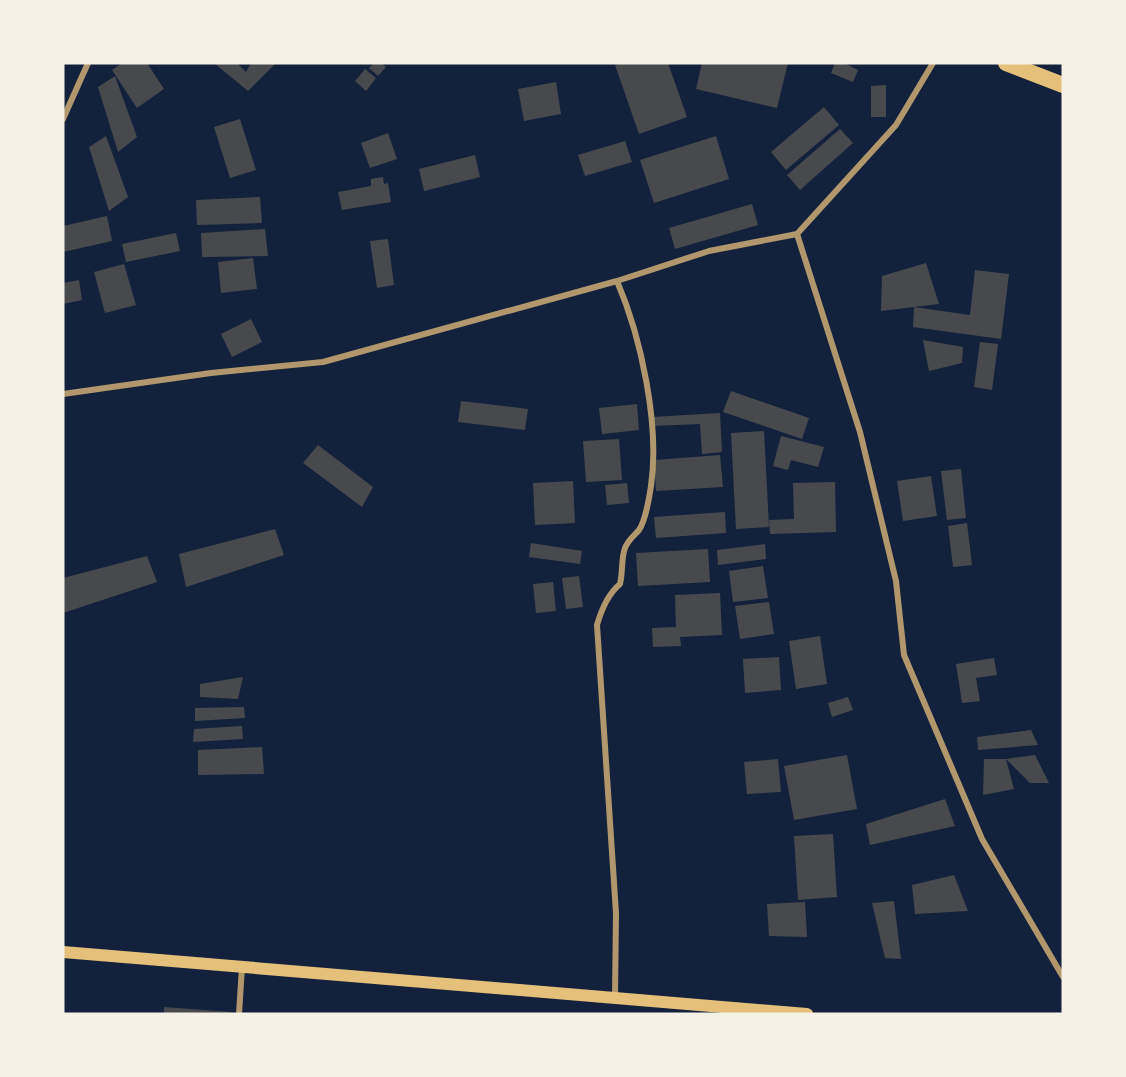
<svg xmlns="http://www.w3.org/2000/svg" width="1126" height="1077" viewBox="0 0 1126 1077" font-family="'DejaVu Sans',sans-serif">
<rect width="100%" height="100%" fill="#14213d"/>
<path fill="#48494c" d="M122 63H147L164 89 137 108 112 70Z
M214 63H237L246 72 251 63H276L248 91Z
M374 63H381L386 67 378 76 369 68Z
M622 63H668L687 117 639 134 615 65Z
M702 63H788L777 108 696 89Z
M835 63H844L858 70 853 82 831 73Z
M365 69 376 78 366 91 355 81Z
M115 76 137 137 118 152 98 87Z
M556 82 561 114 524 121 518 89Z
M886 85V117H871V86Z
M824 107 839 125 786 170 771 152Z
M240 119 256 170 230 178 214 127Z
M840 129 853 143 800 190 787 175Z
M388 133 397 159 370 168 361 143Z
M106 136 128 197 109 211 89 147Z
M716 136 729 179 654 203 640 160Z
M625 141 632 162 585 176 578 155Z
M475 155 480 177 424 191 419 169Z
M383 177 384 184 388 183 391 202 342 210 338 192 371 186V179Z
M260 197 262 223 197 225 196 200Z
M752 204 758 225 675 249 669 228Z
M107 216 112 241 63 252V226Z
M265 229 268 256 202 257 201 233Z
M176 233 180 251 126 262 122 244Z
M388 239 394 285 377 288 370 241Z
M253 258 257 289 221 293 218 262Z
M926 263 939 304 914 307 970 315 975 270 1009 274 1001 339 913 327 914 307 881 311 882 276Z
M124 264 136 305 105 313 94 272Z
M79 280 82 300 63 304V283Z
M251 319 262 342 232 357 221 334Z
M923 340 963 347 962 363 929 371Z
M980 342 998 344 992 390 974 387Z
M731 391 809 418 802 439 723 412Z
M461 401 528 409 525 430 458 422Z
M637 404 639 430 602 434 599 408Z
M720 413 722 452 702 454 700 424 653 426 652 417Z
M764 431 769 527 736 529 731 433Z
M781 436 824 447 818 467 791 460 788 470 773 466Z
M619 439 622 480 586 482 583 441Z
M318 445 373 487 362 507 303 463Z
M720 455 723 487 656 491 654 460Z
M961 469 966 518 947 520 941 471Z
M931 476 937 516 903 521 897 481Z
M573 481 575 523 535 525 533 483Z
M835 482 836 532 770 534 769 520 794 519 793 483Z
M627 483 629 503 607 505 605 485Z
M725 512 726 533 656 538 654 517Z
M967 523 972 565 953 567 948 526Z
M275 529 284 555 186 587 179 554Z
M531 543 582 551 580 564 529 557Z
M765 544 766 559 718 565 717 550Z
M708 549 710 582 638 586 636 553Z
M147 556 157 582 63 613V578Z
M763 566 768 598 733 602 729 571Z
M579 576 583 607 566 609 562 578Z
M553 582 556 611 536 613 533 584Z
M720 593 722 635 680 637 681 646 653 647 652 628 676 627 675 595Z
M769 602 774 634 740 639 735 606Z
M820 636 827 684 796 689 789 641Z
M779 657 781 690 745 693 743 659Z
M994 658 997 675 976 678 980 701 962 703 956 664Z
M243 677 238 699 200 697V684Z
M848 697 853 710 832 717 828 703Z
M244 707 245 718 195 721V708Z
M242 726 243 739 193 742 194 729Z
M1031 730 1038 745 978 750 977 737Z
M262 747 264 774 198 775V750Z
M847 755 857 809 794 820 784 766Z
M1035 755 1049 783H1030L1006 759 1014 789 983 795 984 759H1006Z
M778 759 781 792 747 794 744 762Z
M945 799 955 826 870 845 866 824Z
M833 834 837 897 798 900 794 836Z
M954 875 968 911 915 914 912 885Z
M894 901 901 959 885 958 872 903Z
M805 902 807 937 769 936 767 904Z
M164 1007 231 1012V1014H164Z"/>
<g fill="none" stroke-linecap="round" stroke-linejoin="round">
<path stroke="#b1986c" stroke-width="6" d="M933 63 896 125 797 234 860 432 896 581 904 655 982 839 1063 977
M63 119 88 63
M63 394 211 373 323 362 617 281 709 251 797 234
M615 996 616 913 597 625C601 611 608 594 620 584 623 572 621 558 625 548 628 540 634 536 639 530 646 520 649 499 651 486 660 425 641 337 617 281
M239 1014 242 967"/>
<path stroke="#e5c07b" stroke-width="12" d="M63 952 807 1014"/>
<path stroke="#e5c07b" stroke-width="16" d="M1006 63 1063 85"/>
</g>
<rect width="1126" height="1077" fill="none" stroke="#f6f1e7" stroke-width="129"/>
</svg>
